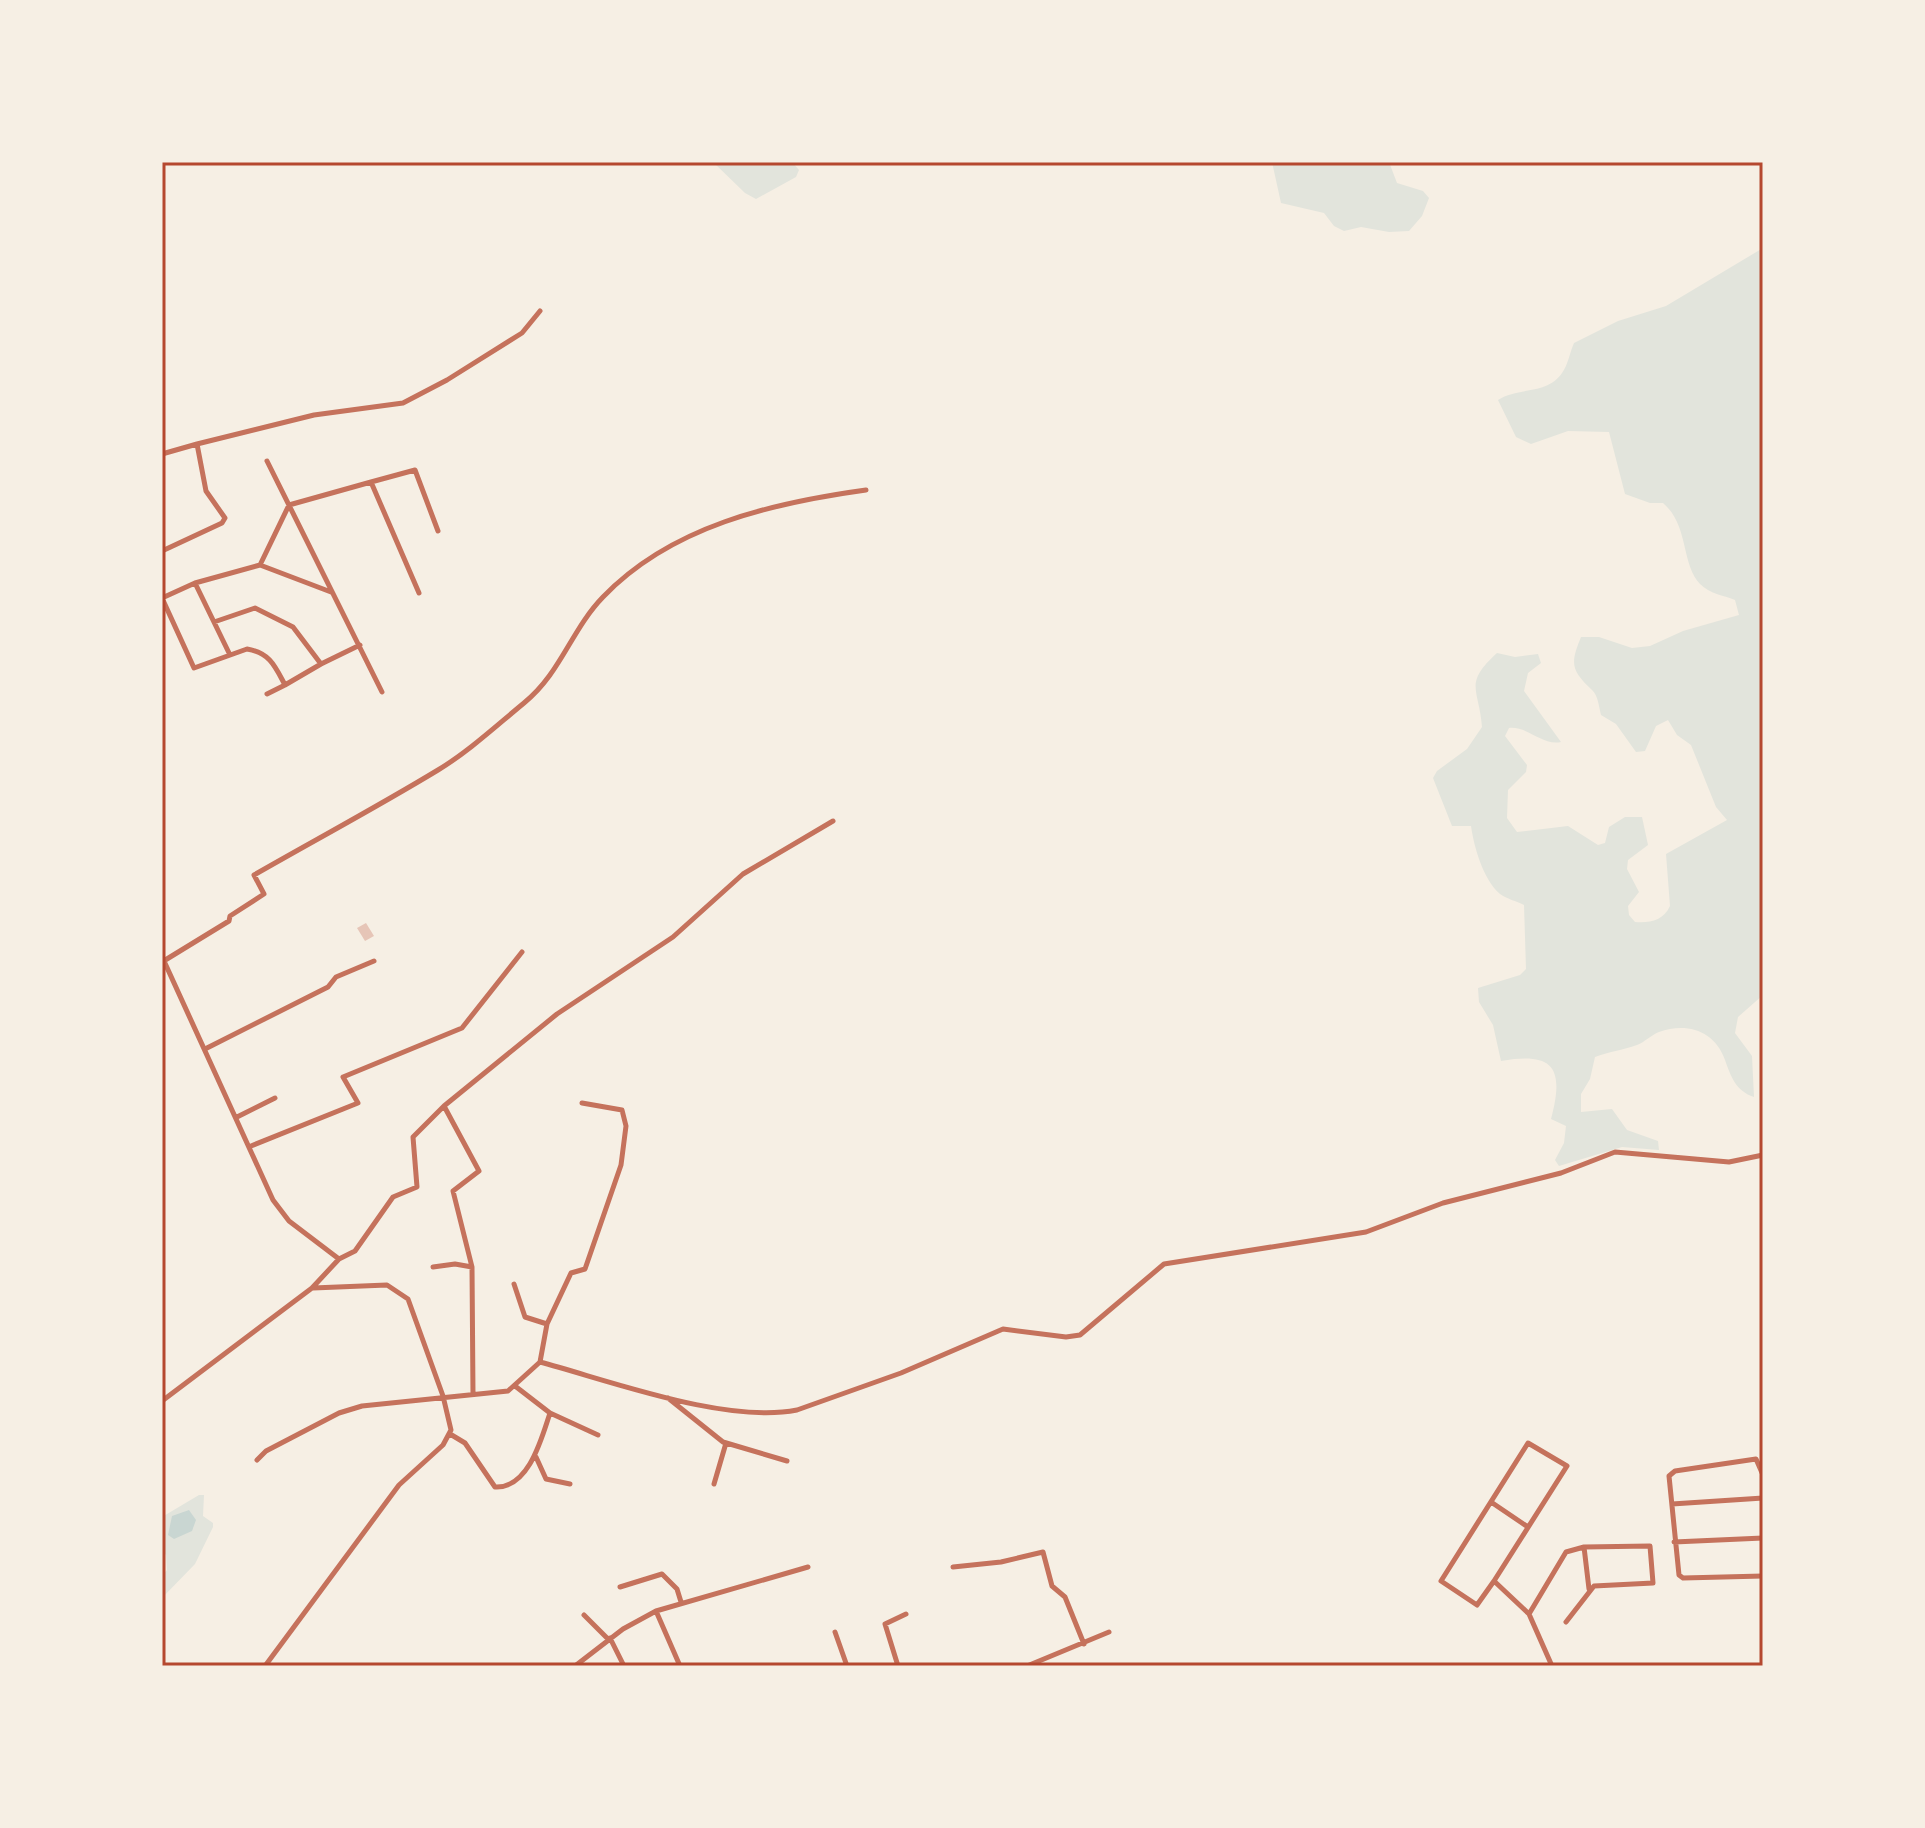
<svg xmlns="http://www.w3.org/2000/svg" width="1925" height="1828" viewBox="0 0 1925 1828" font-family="'Titillium Web',sans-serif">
<rect width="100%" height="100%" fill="#f6efe4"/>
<path fill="#e2e4dc" d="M713 162H792L799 170 796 177 756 199 745 193Z
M1272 162H1389L1397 183 1423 191 1429 198 1422 216 1409 231 1389 232 1361 227 1344 231 1334 226 1324 213 1281 203Z
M1763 248V995L1738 1017 1735 1033 1752 1056 1754 1097C1736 1091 1731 1077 1725 1060 1715 1031 1687 1022 1659 1032 1651 1035 1645 1042 1637 1045 1623 1050 1608 1052 1595 1057L1590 1079 1581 1094V1112L1612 1109 1627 1130 1658 1141 1659 1150 1622 1147 1559 1166 1555 1160 1564 1143 1566 1126 1551 1119C1565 1067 1553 1052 1501 1061L1493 1025 1479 1002 1478 988 1520 975 1526 969 1524 905C1516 901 1507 899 1500 894 1483 879 1474 847 1471 826H1452L1433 778 1437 771 1467 749 1482 727C1479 688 1463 684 1497 653L1515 657 1538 654 1541 663 1528 673 1524 691 1561 742C1542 746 1528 726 1509 728L1505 736 1527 765 1526 772 1508 790 1507 818 1517 832 1568 826 1598 845 1605 843 1609 827 1625 817H1642L1648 845 1628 860 1627 869 1639 892 1628 906 1629 915 1635 922C1650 923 1663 921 1670 906L1666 854 1727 820 1716 807 1691 745 1677 735 1668 720 1656 726 1645 751 1636 752 1616 724 1601 715C1599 707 1598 695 1592 690 1571 670 1570 664 1581 637H1599L1632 648 1650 646 1683 631 1739 615 1735 600C1723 595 1710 594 1700 584 1681 564 1689 525 1663 503H1650L1625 494 1609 432 1568 431 1531 444 1516 437 1498 400C1518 387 1547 395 1562 373 1568 365 1570 352 1574 343L1618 321 1666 306Z
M199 1495H204L203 1516 213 1523V1527L195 1564 162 1598V1576L167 1570 166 1554 162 1557V1517Z"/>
<path fill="#c9d6d2" d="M189 1510 196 1520 192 1531 174 1539 168 1535 172 1516Z"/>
<path fill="#e6c5b7" d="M366 923 374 936 365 941 357 928Z"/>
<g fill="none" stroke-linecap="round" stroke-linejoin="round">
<path stroke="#c5725c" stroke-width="5" d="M162 454 197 444
M267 461 382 692
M371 482 415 470 438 531
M162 551 222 523 225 518 206 491 197 444 314 415 403 403 447 380 522 333 540 311
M260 565 289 505 371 482 419 593
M195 583 230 655
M214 622 255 608 293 627 321 664 360 645
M321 664 285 685C275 666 270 653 247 649L194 668 162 598 195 583 260 565 331 592
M267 694 285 685
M164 961 273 1200 289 1221 339 1259
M162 962 229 921 230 916 264 894 254 875C315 840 377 807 438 770 468 752 496 726 524 703 561 673 571 630 603 597 671 526 772 503 866 490
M207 1048 328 987 336 977 374 961
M444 1106 479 1171 453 1191 472 1267 473 1394
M237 1117 275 1098
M251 1146 358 1103 343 1077 462 1028 522 952
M433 1267 455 1264 472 1267
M514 1284 525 1317 547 1324 540 1362
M547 1324 571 1273 585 1269 621 1165 626 1126 622 1110 582 1103
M668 1398 723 1442 787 1461
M162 1401 312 1288 339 1259 355 1251 393 1197 417 1187 413 1137 444 1106 557 1014 673 937 743 874 833 821
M550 1413 598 1435
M450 1434 465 1443 495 1487C529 1489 542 1437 550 1413L515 1386
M536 1457 546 1479 570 1484
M257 1460 266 1451 339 1413 362 1406 508 1391 540 1362C611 1381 726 1424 797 1410L901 1373 1003 1329 1066 1337 1080 1335 1164 1264 1366 1232 1443 1203 1561 1173 1615 1152 1729 1162 1763 1155
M1763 1475 1756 1459 1675 1471 1669 1476 1679 1575 1683 1578 1763 1576
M714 1484 726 1443
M1491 1502 1528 1527
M1672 1504 1763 1498
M1674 1542 1763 1538
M1584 1547 1589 1589
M953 1567 1001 1562 1043 1552 1052 1586 1065 1597 1084 1644
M1494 1581 1477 1605 1441 1581 1528 1443 1567 1466 1494 1581 1529 1614
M620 1587 662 1574 677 1589 681 1602
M656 1611 680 1666
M584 1615 608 1639
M835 1632 847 1666
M610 1638 624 1666
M265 1666 399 1485 443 1445 451 1430 443 1396 408 1299 387 1285 313 1288
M575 1666 623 1629 656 1611 808 1567
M898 1666 885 1624 906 1614
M1027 1666 1109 1632
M1552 1666 1529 1614 1566 1552 1584 1547 1650 1546 1653 1583 1594 1586 1566 1622"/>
</g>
<rect width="1925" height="1828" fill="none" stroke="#f6efe4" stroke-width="328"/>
<rect x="164" y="164" width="1597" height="1500" fill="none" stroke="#b5482f" stroke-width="3"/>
</svg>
